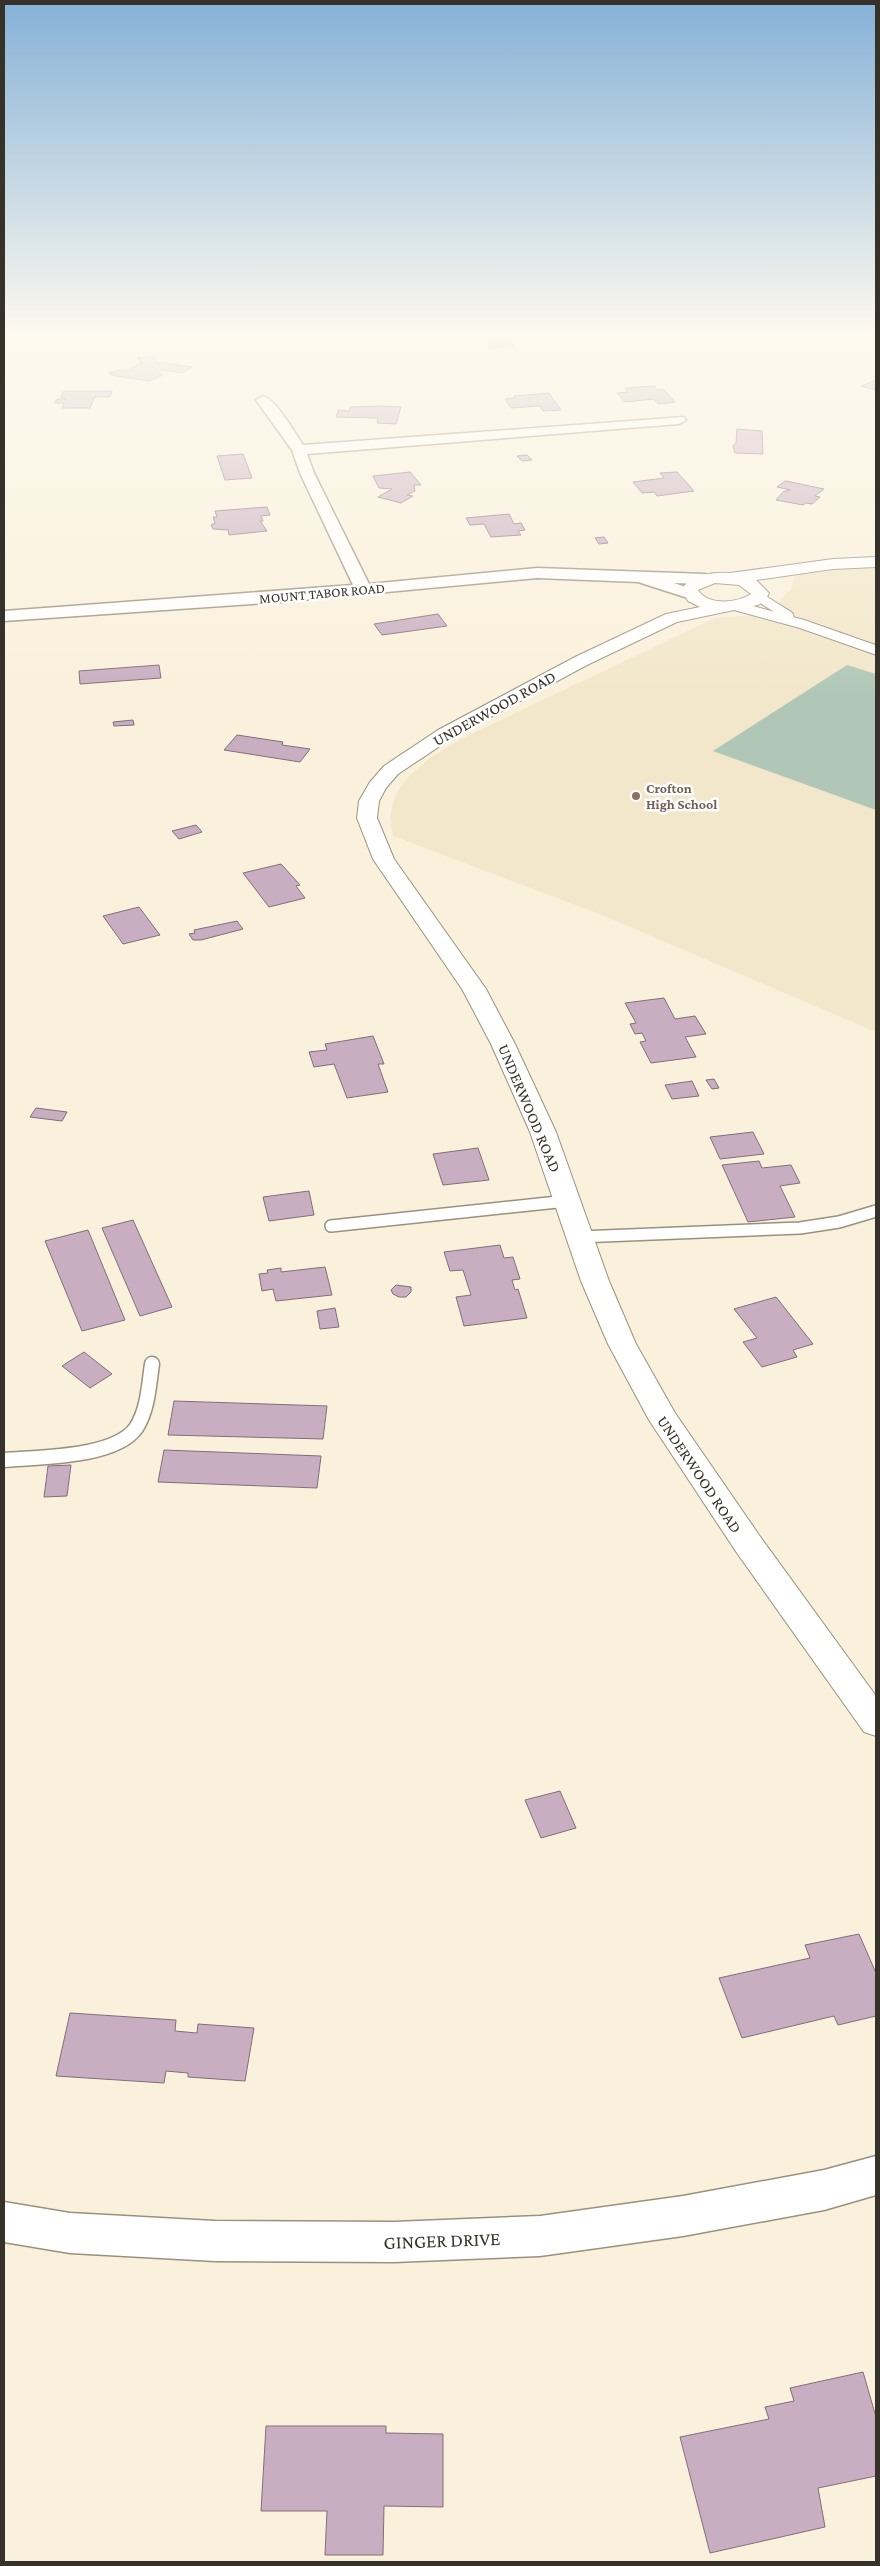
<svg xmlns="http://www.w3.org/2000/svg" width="880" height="2566" viewBox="0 0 880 2566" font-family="'Crimson Pro',serif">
<rect width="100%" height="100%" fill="#faf1dc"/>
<path fill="#f2e7ca" d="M876 567V1032L602 915 393 836 390 818 393 802 399 789 410 775 429 759 461 739 715 618 766 614 791 589 795 576 826 571Z"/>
<path fill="#b0c7b7" d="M847 665 876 674V810L713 751Z"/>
<path fill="#c9aec2" stroke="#806e7b" d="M509 340 514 346 491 348 486 341Z
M153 356 157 362 192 367 183 373 163 370 158 374 163 375 149 381 110 375 113 374 109 373 119 370 127 371 142 362 137 358Z
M874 381H876V390L861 386Z
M654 386 657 390 663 389 675 402 658 404 654 399 625 402 617 393 628 392 625 388Z
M64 391H112L110 397H95L90 408H62L64 403H54L57 399H66L61 397Z
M549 393 561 410 543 411 540 406 511 408 505 399 515 398 514 396Z
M381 406 401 407 396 424 377 423 378 418 336 417 338 410 349 411 350 407Z
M737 429 762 431 763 454 735 453 733 446 736 443Z
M243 454 252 478 225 480 217 456Z
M527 455 532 460 522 461 517 456Z
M410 472 421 485H414L415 491 407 495 413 496 401 503 378 497 392 489 379 488 373 476Z
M677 472 694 491 657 496 654 492 642 493 633 482 664 478 660 473Z
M785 481H786L824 489 815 496 820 497 812 504 806 503 803 505 776 500 783 492 790 490 777 487Z
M267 507 270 515 261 516 263 521H260L267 531 229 535 228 530 213 529 211 525 215 523 213 517H217L215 511Z
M509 514 514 524 521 523 525 530 518 531 521 535 491 537 484 524 470 525 466 518Z
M604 537 608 543 599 544 595 538Z
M438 614 447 626 382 635 374 624Z
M159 665 161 678 80 684 79 671Z
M133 720 134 725 114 726 113 722Z
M237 735 283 742 282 745 310 749 300 762 224 750Z
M196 825 202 832 179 839 172 831Z
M281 864 300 885 296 886 305 898 269 907 243 873Z
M139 907 160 935 123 944 103 916Z
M237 921 243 929 201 940H193L189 934 195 933 194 930Z
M664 998 675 1019 695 1016 706 1034 685 1037 696 1057 651 1063 640 1042 646 1041 642 1033 635 1034 630 1024 636 1023 625 1003Z
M373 1036 384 1064H378L388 1092 347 1098 334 1064 314 1067 309 1052 327 1050 325 1044Z
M714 1079 719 1088 712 1089 706 1080Z
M692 1081 699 1096 672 1099 665 1085Z
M36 1108 67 1112 62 1121 30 1117Z
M753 1132 764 1154 720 1159 710 1137Z
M478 1148 489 1180 443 1185 433 1154Z
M759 1161 762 1168 791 1165 800 1183 780 1186 795 1217 748 1222 722 1165Z
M309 1191 314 1215 269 1221 263 1197Z
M133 1220 172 1307 140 1316 102 1228Z
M88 1230 125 1320 82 1331 45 1241Z
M500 1245 504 1258 513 1257 520 1279 512 1280 515 1290 518 1289 527 1318 464 1326 456 1297 471 1295 463 1270 450 1271 444 1252Z
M325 1267 332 1295 276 1301 273 1289 262 1291 259 1274 268 1273 267 1270 281 1268V1272L290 1271Z
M396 1285 411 1287V1292L406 1297H399L393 1294 391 1290Z
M776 1297 813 1344 793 1350 797 1357 762 1367 743 1342 757 1338 734 1309Z
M335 1308 339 1327 320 1329 317 1311Z
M84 1352 112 1374 90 1388 62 1366Z
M174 1401 327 1406 323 1439 168 1435Z
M164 1450 321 1456 317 1488 158 1482Z
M71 1465 67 1496 44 1497 48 1466Z
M560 1791 576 1828 541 1838 525 1800Z
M859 1934 876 1973V2016L838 2025 834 2016 742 2038 719 1978 810 1958 805 1945Z
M70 2013 176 2020 175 2031 197 2033 198 2024 254 2028 245 2081 188 2077V2073L166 2071 164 2083 56 2076Z
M863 2372 876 2417V2476L818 2488 825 2527 710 2553 680 2437 769 2419 765 2407 794 2401 790 2388Z
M266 2426H386V2433L443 2434V2507L384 2506 383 2555H325L327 2511H261Z"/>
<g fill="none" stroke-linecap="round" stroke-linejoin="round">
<defs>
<path id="service-far2" d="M759 597 789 616
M736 606 802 624 876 650"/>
<path id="service-far1" d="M331 1226 567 1201
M579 1237 800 1228 839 1222 876 1211"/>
<path id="service" d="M4 1460C38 1457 115 1458 136 1428 148 1410 149 1384 152 1364"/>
<path id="minor" d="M263 396C276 399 295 433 303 445L684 417 686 420 679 424 307 454 314 473 369 584 537 568 705 574 713 579 705 584 674 583 697 591 699 594 697 597 691 599 638 582 537 578 280 602 4 621V611L353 585 300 473 292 450 256 400Z
M876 2156V2195L824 2210 683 2236 540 2256 394 2262 215 2261 70 2253 4 2242V2202L70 2213 215 2221 394 2222 540 2216 683 2196 824 2170Z"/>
<path id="tertiary" d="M876 557V567L833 569 756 580 769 593 765 601 758 605 677 622 587 665 452 738 398 774 386 788 379 801 377 818 394 859 486 989 515 1044 556 1132 609 1281 636 1344 675 1413 759 1535 876 1696V1736L864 1732 737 1553 649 1420 608 1344 581 1281 530 1132 491 1044 462 989 373 859 357 818 359 801 370 782 384 766 438 730 575 657 666 614 700 607 688 601 682 590C689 574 714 572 730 573L833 559ZM715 583 739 585 751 594C737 603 708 606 698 590Z"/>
</defs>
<use href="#service-far2" stroke="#99917e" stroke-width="11"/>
<use href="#service-far1" stroke="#99917e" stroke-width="14"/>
<use href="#service" stroke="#99917e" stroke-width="17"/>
<use href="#minor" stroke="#99917e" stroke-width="3"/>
<use href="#tertiary" stroke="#99917e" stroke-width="2"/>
<use href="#service-far2" stroke="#fff" stroke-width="9"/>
<use href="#service-far1" stroke="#fff" stroke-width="11"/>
<use href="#service" stroke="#fff" stroke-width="14"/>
<use href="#minor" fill="#fff" fill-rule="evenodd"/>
<use href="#tertiary" fill="#fff" fill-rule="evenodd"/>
</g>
<linearGradient id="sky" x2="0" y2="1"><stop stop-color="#85b1d7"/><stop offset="0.48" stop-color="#fdf9ef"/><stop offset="1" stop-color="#fdf9ef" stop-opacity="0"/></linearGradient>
<rect width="880" height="695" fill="url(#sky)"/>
<circle fill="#8d6e63" stroke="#fff" stroke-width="2" cx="636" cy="796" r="5"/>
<g text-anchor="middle" stroke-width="5" stroke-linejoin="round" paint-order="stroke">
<g font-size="14" fill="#36322a" stroke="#fff">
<text transform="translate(322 593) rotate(-5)" y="5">MOUNT TABOR ROAD</text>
</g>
<g font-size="14" font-weight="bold" fill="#785e54" stroke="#fff" text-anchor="start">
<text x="646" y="793">Crofton<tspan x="646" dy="16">High School</tspan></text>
</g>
<g font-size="16" fill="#36322a" stroke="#fff">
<text transform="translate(494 708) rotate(-29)" y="6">UNDERWOOD ROAD</text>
<text transform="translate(530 1108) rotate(67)" y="6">UNDERWOOD ROAD</text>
<text transform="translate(700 1474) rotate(56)" y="6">UNDERWOOD ROAD</text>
</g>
<g font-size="19" fill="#36322a" stroke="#fff">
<text transform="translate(442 2240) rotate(-2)" y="7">GINGER DRIVE</text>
</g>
</g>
<rect width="880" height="2566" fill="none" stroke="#36322a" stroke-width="10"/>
</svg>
